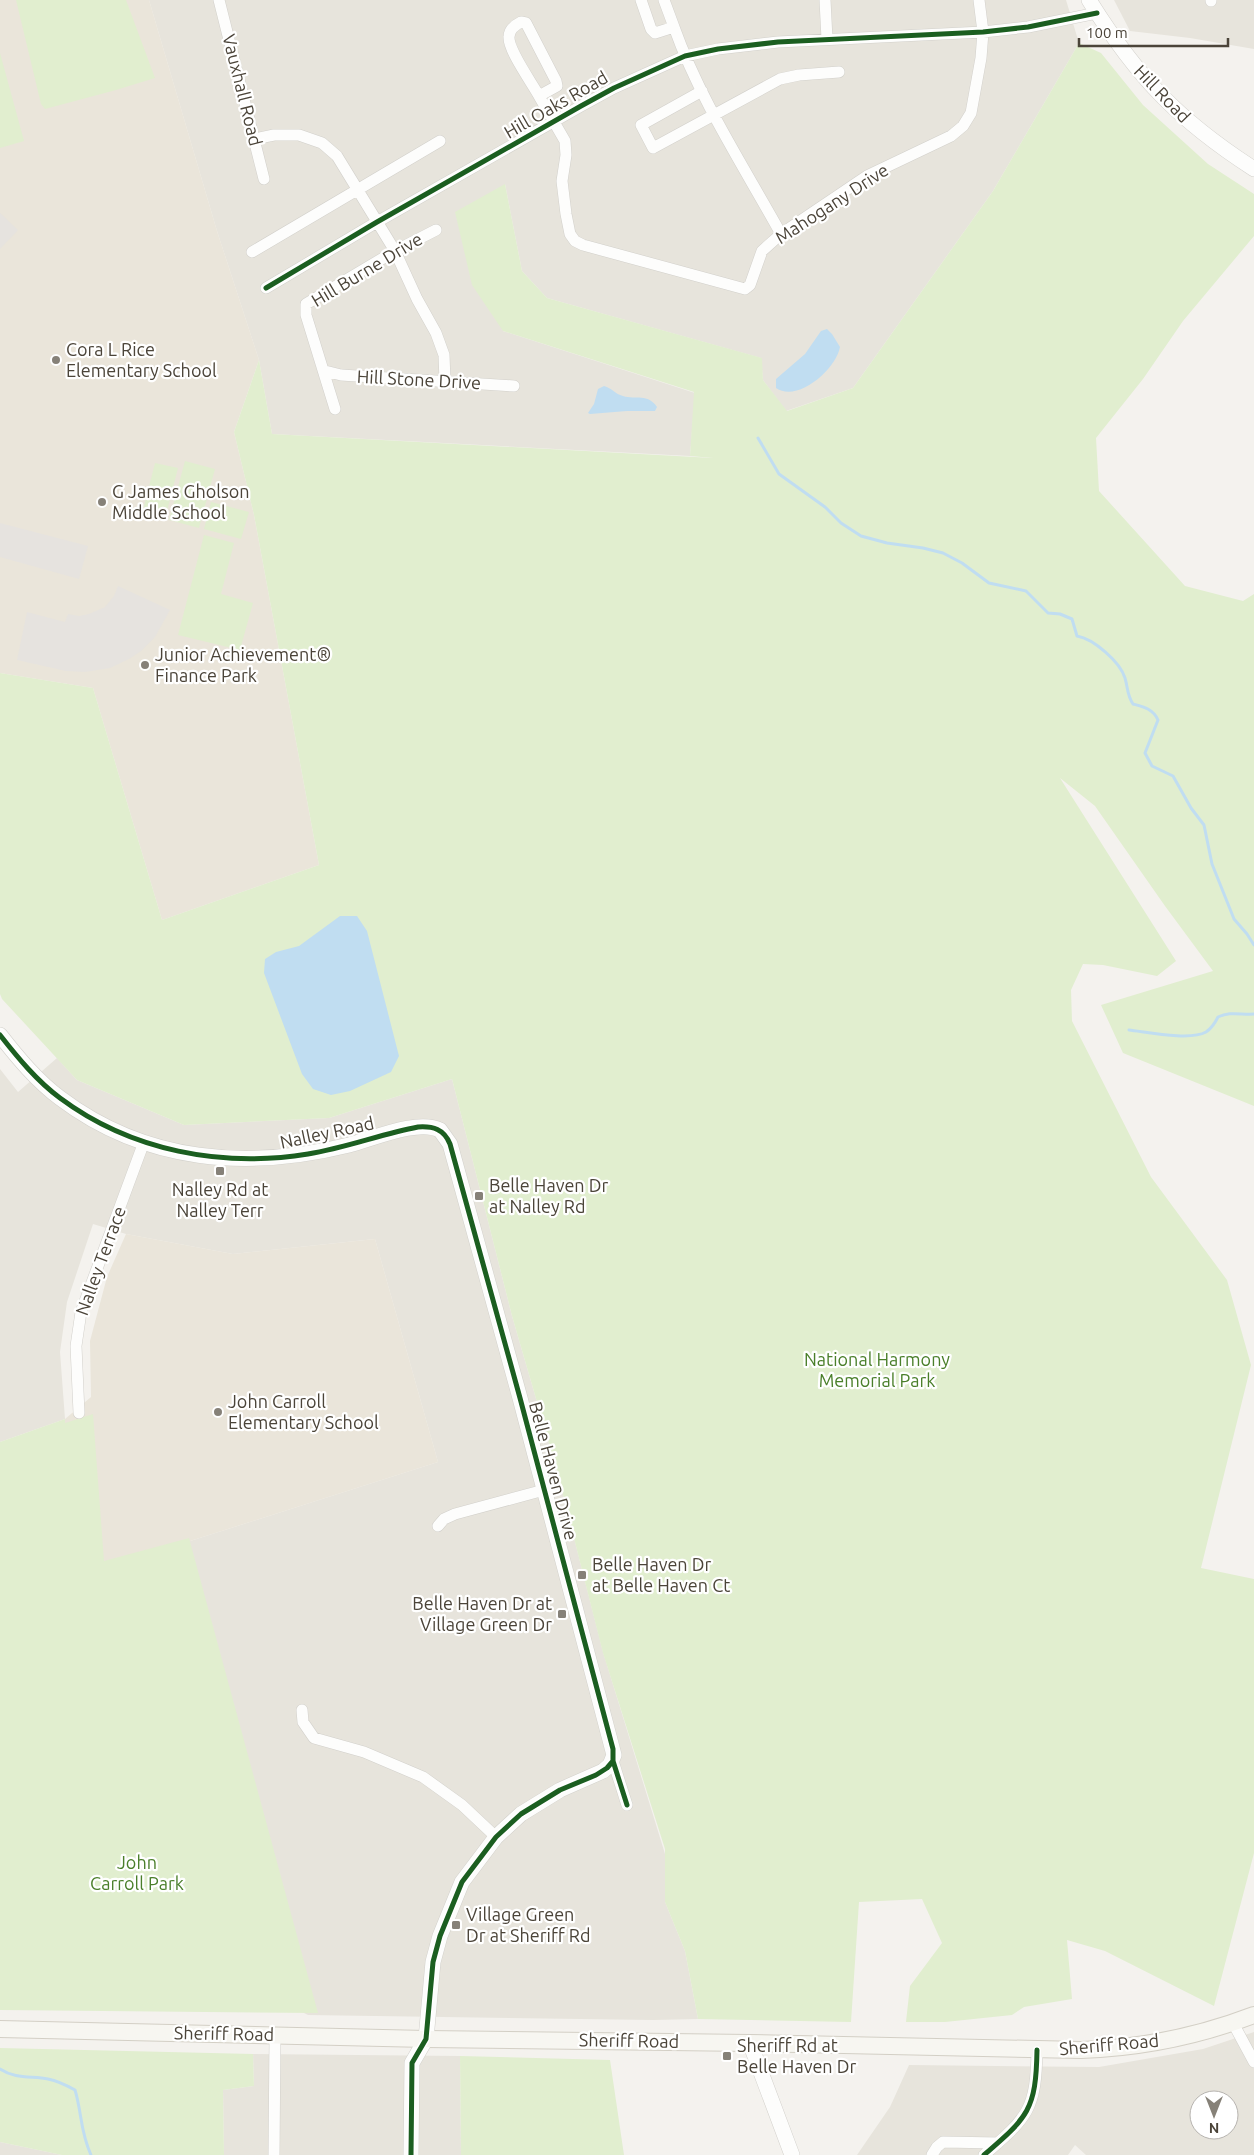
<svg xmlns="http://www.w3.org/2000/svg" width="1254" height="2155" viewBox="0 0 1254 2155" font-family="Ubuntu,sans-serif">
<rect width="100%" height="100%" fill="#f4f2ee"/>
<path fill="#e7e4dc" fill-rule="evenodd" d="M149 0H1066L1079 43 993 191 853 388 786 411 763 380 761 358 547 298 522 271 505 184 503 331 695 393 690 456 272 434 259 360 217 231Z
M1114 0H1254V49L1190 38 1130 31Z
M57 1058 77 1080 184 1125 329 1118 452 1079 512 1316 557 1471 603 1652 665 1854V1902L685 1951 698 2019 653 2020 308 2015 292 2007 184 1543 438 1462 375 1239 233 1254 126 1234 93 1224 67 1302 60 1352 65 1419 0 1442V1069L18 1092Z
M1254 2032V2155H1086L1075 2145 1068 2155H857L890 2107 909 2065 1099 2067 1203 2049ZM1199 2100H1229V2130H1199Z
M253 2054 460 2056 461 2155H224L223 2090 254 2086Z
M0 2142 62 2155H0Z"/>
<path fill="#eae5da" d="M0 0H149L217 231 259 360 234 432 254 515 319 865 162 920 93 688 0 673Z
M126 1234 233 1254 375 1239 438 1462 184 1543 25 1635 58 1520 65 1419 91 1397 90 1341 107 1277Z"/>
<path fill="#e1eecf" d="M16 0H126L155 78 116 90 45 109 41 104Z
M1079 43 1101 53 1143 105 1208 164 1254 194V236L1183 321 1143 379 1096 438 1099 491 1185 586 1243 601 1254 594V1106L1123 1053 1101 1005 1213 971 1165 906 1095 806 1060 778 1176 961 1157 976 1103 965 1083 964 1071 990 1072 1021 1151 1177 1227 1280 1251 1365 1201 1568 1254 1579V1853L1214 2006 1105 1951 1067 1940 1072 1999 1024 2007 1012 2015 945 2022H906L910 1986 942 1943 922 1899 859 1902 851 2022 698 2019 685 1951 665 1902V1849L603 1653 557 1471 512 1316 452 1079 329 1118 184 1125 77 1080 2 999 0 994V673L93 688 162 920 319 865 254 515 234 432 259 360 272 434 713 458 690 456 694 392 503 331 472 285 455 212 505 184 522 271 547 298 762 358 763 380 787 411 853 388 993 191Z
M0 53 24 141 0 148Z
M185 461 215 469 199 528 169 520Z
M155 463 178 468 165 519 142 514Z
M211 502 249 512 241 539 204 529Z
M204 535 234 543 221 594 253 603 240 650 178 635Z
M93 1414 104 1561 189 1538 318 2013 0 2010V1442L65 1419V1423Z
M0 2048 253 2054 254 2086 223 2090 224 2155H62L0 2142Z
M460 2056 610 2060 624 2155H461Z"/>
<path fill="#e6e3df" d="M0 213 18 230 0 249Z
M0 523 88 546 79 579 0 557Z
M118 586 170 610 155 637 141 651 129 659 110 668 85 672 66 671 17 660 27 612 65 622 68 614 79 616 89 614 105 607 114 596Z"/>
<path fill="#c0ddf1" d="M827 329 832 334 840 347C836 369 798 403 776 388V379L805 354 821 331Z
M604 386C612 388 615 394 623 396 636 400 648 393 657 407L655 411H627L590 414 588 413 594 404 598 389Z
M340 916H357L367 931 399 1056 391 1072 350 1091 331 1095 313 1089 302 1074 264 973 265 959 276 952 299 946Z"/>
<g fill="none" stroke-linecap="round" stroke-linejoin="round">
<path stroke="#c0ddf1" stroke-width="3" d="M758 438 779 474 825 507 841 523 861 536 887 543 923 548 943 553 962 563 989 583 1026 591 1048 613 1060 614 1072 619 1077 636C1094 639 1120 662 1125 678 1128 688 1127 695 1133 704 1144 707 1153 709 1158 720L1145 753 1152 766 1173 776 1191 808 1204 825 1212 864 1234 919 1247 934 1254 945
M1129 1030C1147 1032 1190 1041 1206 1032 1212 1028 1215 1023 1218 1017 1230 1011 1241 1015 1254 1014
M0 2069C15 2079 31 2076 48 2079 58 2081 66 2085 75 2090 82 2113 80 2131 91 2155"/>
<defs>
<path id="minor" d="M219 0 264 179
M641 0 651 29 655 33 674 27 664 0
M825 0 827 39
M1211 0V1
M521 22 526 23 556 81 557 86 539 96C532 83 508 50 509 37 509 30 515 25 521 22Z
M674 27C700 100 744 167 781 234
M702 91 641 125 653 148 780 79 799 75 839 72
M539 96 565 141 566 155 562 181 566 214 570 234 575 241 583 245 745 289 750 285 762 251 781 234 867 176 951 136 963 126 971 113 981 58 983 32 979 0
M254 139 274 135H299L322 143 337 156 395 251 417 299 436 333 444 355 445 381
M252 252 440 141
M266 288 377 222 581 106 614 88 685 56 718 49 778 42 983 32 1028 27 1097 13
M325 371 341 375 514 386
M335 409 306 315V304L395 251 436 230
M79 1413 76 1346 81 1312 144 1142
M438 1526 444 1519 455 1514 544 1490
M302 1710 303 1722 314 1738 364 1752 423 1777 462 1805 496 1837
M613 1761 627 1805
M1233 2023 1254 2062
M274 2155 275 2036
M932 2155 937 2147 943 2142 998 2143
M984 2155C1028 2117 1036 2110 1037 2050"/>
<path id="tertiary" d="M1089 0C1137 77 1178 120 1254 169
M0 1035C18 1058 37 1081 60 1098 146 1163 248 1170 349 1145 373 1139 417 1119 440 1130L450 1144 520 1398 614 1755 610 1765 603 1771 560 1790 521 1814 509 1825 496 1837 462 1882 440 1936 433 1962 426 2039 412 2063 411 2155
M750 2043 792 2155"/>
<path id="secondary" d="M0 2029 426 2039 750 2043 1081 2050C1140 2048 1199 2036 1254 2015"/>
</defs>
<use href="#minor" stroke="#d2d0cb" stroke-width="12"/>
<use href="#tertiary" stroke="#d2d0cb" stroke-width="16"/>
<use href="#secondary" stroke="#d3cfc5" stroke-width="18"/>
<use href="#minor" stroke="#fdfdfc" stroke-width="11"/>
<use href="#tertiary" stroke="#fdfdfc" stroke-width="15"/>
<use href="#secondary" stroke="#f7f6f1" stroke-width="16"/>
<defs>
<path id="cycleway" d="M266 288 377 222 581 106 614 88 685 56 718 49 778 42 983 32 1028 27 1097 13
M0 1035C18 1058 37 1081 60 1098 131 1151 222 1168 308 1154 346 1148 381 1134 418 1127 433 1126 444 1129 450 1144L520 1398 613 1749V1761L627 1805
M411 2155 412 2063 426 2039 433 1962 440 1936 462 1882 496 1837 521 1814 560 1790 596 1775 607 1768 613 1761
M984 2155C1028 2117 1036 2110 1037 2050"/>
</defs>
<use href="#cycleway" stroke="#fff" stroke-width="8"/>
<use href="#cycleway" stroke="#1b5e20" stroke-width="5"/>
</g>
<g fill="#868178" stroke="#fff" stroke-width="2">
<circle cx="56" cy="360" r="5"/>
<circle cx="102" cy="502" r="5"/>
<circle cx="145" cy="665" r="5"/>
<rect x="215" y="1166" width="10" height="10" rx="2.5"/>
<rect x="474" y="1191" width="10" height="10" rx="2.5"/>
<circle cx="218" cy="1412" r="5"/>
<rect x="577" y="1570" width="10" height="10" rx="2.5"/>
<rect x="557" y="1609" width="10" height="10" rx="2.5"/>
<rect x="451" y="1920" width="10" height="10" rx="2.5"/>
<rect x="722" y="2051" width="10" height="10" rx="2.5"/>
</g>
<g text-anchor="middle" stroke-width="4.5" stroke-linejoin="round" paint-order="stroke">
<g font-size="18" fill="#4b4439" stroke="#fff">
<text transform="translate(242 90) rotate(76)" y="6">Vauxhall Road</text>
<text transform="translate(1162 94) rotate(46)" y="6">Hill Road</text>
<text transform="translate(556 105) rotate(-30)" y="6">Hill Oaks Road</text>
<text transform="translate(832 204) rotate(-33)" y="6">Mahogany Drive</text>
<text transform="translate(367 270) rotate(-31)" y="6">Hill Burne Drive</text>
<text transform="translate(419 380) rotate(3)" y="6">Hill Stone Drive</text>
<text transform="translate(327 1133) rotate(-12)" y="6">Nalley Road</text>
<text transform="translate(101 1261) rotate(-70)" y="6">Nalley Terrace</text>
<text transform="translate(553 1471) rotate(75)" y="6">Belle Haven Drive</text>
<text transform="translate(224 2034) rotate(1)" y="6">Sheriff Road</text>
<text transform="translate(629 2041) rotate(1)" y="6">Sheriff Road</text>
<text transform="translate(1109 2045) rotate(-5)" y="6">Sheriff Road</text>
</g>
<g font-size="18" fill="#4b4439" stroke="#fff" text-anchor="start">
<text x="66" y="356">Cora L Rice<tspan x="66" dy="21">Elementary School</tspan></text>
<text x="112" y="498">G James Gholson<tspan x="112" dy="21">Middle School</tspan></text>
<text x="155" y="661">Junior Achievement®<tspan x="155" dy="21">Finance Park</tspan></text>
<text x="489" y="1192">Belle Haven Dr<tspan x="489" dy="21">at Nalley Rd</tspan></text>
<text x="220" y="1196" text-anchor="middle">Nalley Rd at<tspan x="220" dy="21">Nalley Terr</tspan></text>
<text x="228" y="1408">John Carroll<tspan x="228" dy="21">Elementary School</tspan></text>
<text x="592" y="1571">Belle Haven Dr<tspan x="592" dy="21">at Belle Haven Ct</tspan></text>
<text x="552" y="1610" text-anchor="end">Belle Haven Dr at<tspan x="552" dy="21">Village Green Dr</tspan></text>
<text x="466" y="1921">Village Green<tspan x="466" dy="21">Dr at Sheriff Rd</tspan></text>
<text x="737" y="2052">Sheriff Rd at<tspan x="737" dy="21">Belle Haven Dr</tspan></text>
</g>
<g font-size="18" fill="#4a7f2a" stroke="#fff">
<text x="877" y="1366">National Harmony<tspan x="877" dy="21">Memorial Park</tspan></text>
<text x="137" y="1869">John<tspan x="137" dy="21">Carroll Park</tspan></text>
</g>
</g>
<g transform="translate(1214 2115) rotate(180)"><circle r="24" fill="#ffffff" stroke="#b7b4b0"/>
<path d="M0-4L9 19L0 12L-9 19Z" fill="#868178"/>
<text y="-8" font-size="14" font-weight="bold" text-anchor="middle" fill="#4b4439">N</text>
</g>
<path d="M1079 38v8h149v-8" fill="none" stroke="#4b4439" stroke-width="2.5"/>
<text x="1086" y="38" font-size="15" fill="#4b4439" stroke="#ffffff" stroke-width="4" paint-order="stroke">100 m</text>
</svg>
